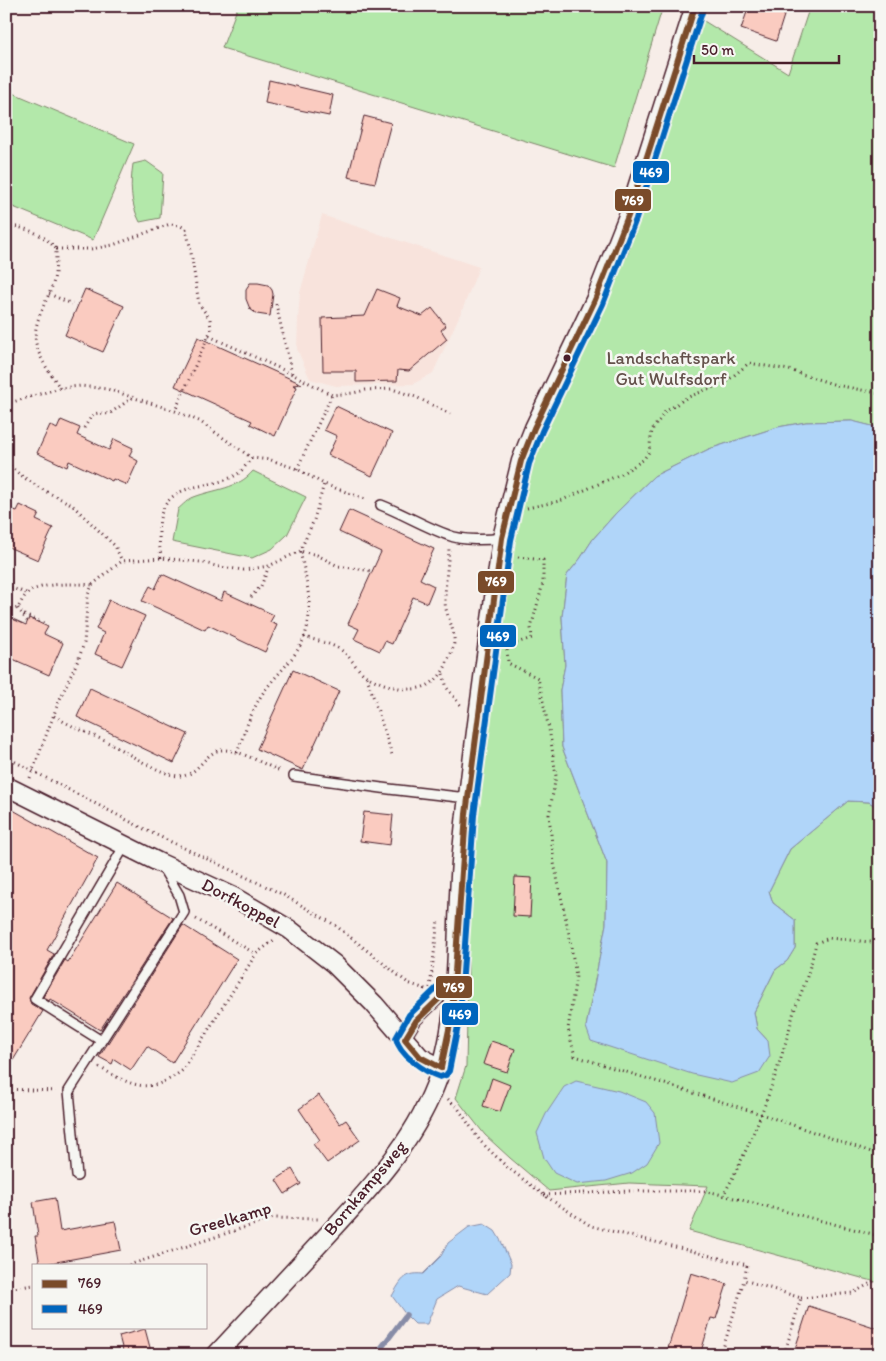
<svg xmlns="http://www.w3.org/2000/svg" width="886" height="1361" viewBox="0 0 886 1361" font-family="Itim,sans-serif">
<rect width="100%" height="100%" fill="#f7ede8"/>
<filter id="ink" filterUnits="userSpaceOnUse"><feTurbulence type="fractalNoise" baseFrequency=".02" numOctaves="2"/><feDisplacementMap in="SourceGraphic" scale="10" xChannelSelector="R" yChannelSelector="G"/><feConvolveMatrix kernelMatrix="1 2 1 2 8 2 1 2 1" color-interpolation-filters="sRGB"/></filter>
<g filter="url(#ink)">
<path fill="#f8e3dc" d="M322 215 479 267 463 308 433 373 413 384 336 386 310 379 297 349 298 319 300 293Z"/>
<path fill="#b3e8aa" stroke="#7e846a" d="M238 6H663L614 168 222 48Z
M810 6H880V428L851 421 806 422 778 427 709 449 654 476 616 513 593 539 580 559 567 575 562 617 565 665 560 690 562 747 607 863 606 924 586 1027 768 1041 757 1029 754 1012 775 970 787 961 795 948V920L773 903 769 891 790 849 848 801 869 802 880 809V901L878 909 880 912V1283L689 1231 708 1186 629 1183 549 1191 510 1158 485 1135 456 1098 466 1066 470 884 476 796 512 541 520 501 529 462 541 431 628 253 699 18 788 73Z
M6 90 134 144 93 240 6 204Z
M146 161 163 173 160 218 140 222C130 203 130 185 133 164Z
M253 471 306 497 287 535 272 549 252 558 172 542 178 509C183 505 188 499 194 497 215 489 238 489 253 471Z"/>
<path fill="#b0d5f9" stroke="#878ca7" d="M852 421 880 428V809L869 802 848 801 790 849 769 891 773 903 795 920V948L787 961 775 970 754 1012 757 1029 768 1041 770 1056 759 1073 732 1083 692 1074 591 1041 586 1027 606 924 607 863 562 747 560 690 565 665 562 617 567 575 580 559 593 539 616 513 654 476 709 449 778 427 806 422Z
M576 1081 619 1091 646 1102 655 1113 659 1143 647 1163 632 1173 606 1181 577 1184 554 1173 544 1158 537 1133 546 1114 564 1087Z
M484 1224 495 1231 501 1241 511 1264 510 1273 487 1294 458 1286 437 1299 427 1324H415L406 1315 392 1296C401 1281 404 1272 423 1274L441 1256 448 1243 469 1227Z"/>
<g fill="none" stroke-linecap="round" stroke-linejoin="round">
<path stroke="#878ca7" stroke-width="5.5" d="M376 1355 406 1315"/>
</g>
<path fill="#facbc0" stroke="#4a1f2b" d="M749 6H787L776 41 741 29Z
M269 80 333 95 329 116 265 103Z
M364 116 391 123 375 183 348 177Z
M250 283H258L268 285 272 290 273 294 270 316 257 314 250 309 246 299V289Z
M85 289 124 306 103 352 65 335Z
M377 289 400 298 397 306 422 316 432 308 446 326 441 330 447 339 409 371 398 370 397 381 356 382V371H323L322 318 365 316Z
M198 337 302 384 293 385 297 387 275 436 250 424 252 421 175 386Z
M336 406 392 433 372 476 328 455 337 436 324 430Z
M61 420 80 428 77 435 109 450 114 439 133 448 129 456 138 461 127 485 113 479 112 481 69 461 67 467 37 453 50 425 57 429Z
M20 505 39 514 36 520 53 528 38 560 6 546V507L17 511Z
M349 510 434 549 420 579 434 586 427 603 413 597 392 644 385 641 380 651 354 639 359 629 348 624 381 552 339 532Z
M162 574 221 601 224 592 274 615 270 622 277 625 265 652 208 625 205 630 142 601 150 586 155 589Z
M109 600 145 616 122 666 95 654 104 633 96 629Z
M6 616 26 625 29 618 48 627 44 634 63 643 49 675 6 656Z
M293 670 339 691 303 770 257 749Z
M90 688 188 734 174 763 77 717Z
M6 806 98 858 47 950 54 954 29 998 31 1004 43 1011 6 1072Z
M364 812 393 815 390 845 360 841Z
M515 877 532 878 530 917 513 916Z
M117 883 173 918 100 1030 50 999 49 1001 43 997 65 960 68 962Z
M183 925 237 959 172 1063 147 1046 131 1070 114 1059 112 1064 99 1057Z
M491 1041 515 1049 507 1072 483 1064Z
M492 1078 510 1085 500 1112 483 1106Z
M319 1095 340 1124 346 1120 360 1140 327 1163 313 1144 320 1140 299 1109Z
M292 1169 301 1184 285 1194 276 1180Z
M55 1198 60 1231 115 1221 121 1250 40 1265 35 1236H38L33 1202Z
M691 1273 727 1284 716 1319 711 1318 700 1355H666Z
M809 1306 880 1329V1335L874 1355H793Z
M145 1329 152 1355H124L119 1336Z"/>
<g fill="none" stroke-linecap="round" stroke-linejoin="round">
<defs>
<path id="lane" d="M381 505C404 514 425 527 448 535 463 541 487 540 502 538
M294 776 389 789 467 798
M405 1039 416 1021 454 984
M100 1040 35 999 125 845
M77 1176 69 1091 184 912 179 895 163 868"/>
<path id="street" d="M6 786 160 863 234 897 289 929 334 964 374 1004 420 1057 441 1068
M216 1355C251 1317 286 1280 321 1242 364 1195 411 1147 435 1086 462 1020 455 933 461 862 471 754 488 646 502 538L521 461 534 428 595 300 628 216 695 6"/>
</defs>
<use href="#lane" stroke="#4a1f2b" stroke-width="12"/>
<use href="#street" stroke="#4a1f2b" stroke-width="21"/>
<path stroke="#4a1f2b" stroke-width="3" stroke-dasharray="1 4" stroke-linecap="butt" d="M6 225C26 228 43 233 56 249 56 261 56 272 53 284 46 304 30 326 37 347 41 362 52 375 60 388
M56 249H91L113 245 170 224 179 225 186 229 190 246 199 304 210 319 211 330 175 411
M49 294 72 304
M276 304 292 374
M209 336 292 374 332 395 353 393 366 390 392 389 416 397 450 414
M6 404 60 388 81 386 107 389 175 411 199 421 252 458 271 460 297 469 324 484 368 500
M84 428 93 414 99 413 109 414 132 398
M6 463 23 477 45 491 71 504 115 546 122 561
M297 469 332 395
M527 508 560 501 621 474 643 460 649 452 652 430 665 412 686 398 726 382 749 363 789 370 836 385 872 392 880 394
M518 557 543 560V583L531 628 532 638 507 646 508 663 538 678 550 734 556 776 549 815 554 863 569 934 576 976 568 1029 575 1056 761 1114 880 1155
M161 558C157 524 155 496 195 487 209 484 224 482 236 475 242 472 247 463 252 458
M6 586 26 593
M251 597 261 586 269 566
M18 608 27 621
M6 612 18 608C21 603 24 595 29 592 42 583 76 583 92 585
M24 615 46 624
M304 637C318 641 336 644 346 654 354 662 359 673 370 678 399 692 432 698 447 663 450 656 455 646 454 638 453 625 445 613 445 601 445 583 448 565 449 548
M443 674 447 688 462 707
M367 677 392 755
M54 716C72 727 91 734 109 743 126 752 161 775 179 776 199 777 205 749 224 750 241 750 264 765 281 771
M237 753C244 734 250 714 261 696 274 676 295 660 304 638 315 609 306 579 300 551L317 555 338 566 372 571
M6 757 150 832 282 894 335 925 408 983 428 990
M30 778 59 701 79 658 84 643 88 595 92 585 122 561 161 558 200 562 220 567 244 570 269 566 300 551 314 520 324 484
M196 919 256 954
M430 988 438 920
M99 1067C132 1086 149 1096 183 1070L256 954 274 940
M6 1089 56 1091
M448 1099 458 1108 480 1141 507 1167 544 1195 591 1226 747 1265 744 1280
M544 1195 629 1191H707L880 1236
M723 1196C754 1139 777 1078 793 1015 796 1004 801 994 805 983 809 970 813 956 816 943L829 938 880 943
M129 1265 274 1218 319 1219
M6 1289 34 1285
M801 1298 853 1293 880 1278
M721 1355 744 1280 801 1298 784 1355"/>
<use href="#lane" stroke="#f6f6f2" stroke-width="9"/>
<use href="#street" stroke="#f6f6f2" stroke-width="18"/>
<defs>
<path id="bus-1" d="M454 984 416 1021 405 1039 420 1057 441 1068 452 1015 466 814 502 538 521 461 534 428 595 300 628 216 695 6"/>
<path id="bus-2" d="M446 979 409 1015 396 1038C399 1055 425 1072 440 1077L446 1075 449 1071 460 1016 474 815 511 540 529 464 542 431 603 304 636 219 703 9"/>
</defs>
<use href="#bus-1" stroke="#f6f6f2" stroke-width="10"/>
<use href="#bus-2" stroke="#f6f6f2" stroke-width="10"/>
<use href="#bus-1" stroke="#7a4b2a" stroke-width="6"/>
<use href="#bus-2" stroke="#0065bd" stroke-width="6"/>
</g>
</g>
<circle fill="#4a1f2b" stroke="#f6f6f2" stroke-width="2" cx="567" cy="358" r="4.5"/>
<g text-anchor="middle" stroke-width="5" stroke-linejoin="round" paint-order="stroke">
<g font-size="18" fill="#64514b" stroke="#f6f6f2">
<text x="671" y="364">Landschaftspark<tspan x="671" dy="21">Gut Wulfsdorf</tspan></text>
</g>
<g font-size="18" fill="#4a1f2b" stroke="#f6f6f2">
<text transform="translate(241 903) rotate(28)" y="6">Dorfkoppel</text>
<text transform="translate(365 1188) rotate(-50)" y="6">Bornkampsweg</text>
<text transform="translate(230 1219) rotate(-16)" y="6">Greelkamp</text>
</g>
</g>
<g stroke="#f6f6f2" stroke-width="2">
<rect x="632" y="160" width="38" height="24" rx="5" fill="#0065bd"/>
<rect x="614" y="188" width="38" height="24" rx="5" fill="#7a4b2a"/>
<rect x="477" y="570" width="38" height="24" rx="5" fill="#7a4b2a"/>
<rect x="479" y="624" width="38" height="24" rx="5" fill="#0065bd"/>
<rect x="435" y="975" width="38" height="24" rx="5" fill="#7a4b2a"/>
<rect x="441" y="1002" width="38" height="24" rx="5" fill="#0065bd"/>
</g>
<g font-size="14" text-anchor="middle" font-weight="bold" fill="#fff">
<text x="651" y="177">469</text>
<text x="633" y="205">769</text>
<text x="496" y="586">769</text>
<text x="498" y="641">469</text>
<text x="454" y="992">769</text>
<text x="460" y="1019">469</text>
</g>
<rect width="886" height="1361" fill="none" stroke="#f6f6f2" stroke-width="25"/>
<rect x="12" y="12" width="861" height="1336" fill="none" stroke="#4a1f2b" stroke-width="2" filter="url(#ink)"/>
<rect x="32" y="1264" width="175" height="65" fill="#f6f6f2" stroke="#b1a0a2"/>
<rect x="42" y="1280" width="25" height="8" fill="#7a4b2a" stroke="#b1a0a2"/>
<text x="78" y="1288" font-size="15" fill="#4a1f2b">769</text>
<rect x="42" y="1305" width="25" height="8" fill="#0065bd" stroke="#b1a0a2"/>
<text x="78" y="1314" font-size="15" fill="#4a1f2b">469</text>
<path d="M694 55v8h145v-8" fill="none" stroke="#4a1f2b" stroke-width="2.5"/>
<text x="701" y="55" font-size="15" fill="#4a1f2b" stroke="#f6f6f2" stroke-width="4" paint-order="stroke">50 m</text>
</svg>
